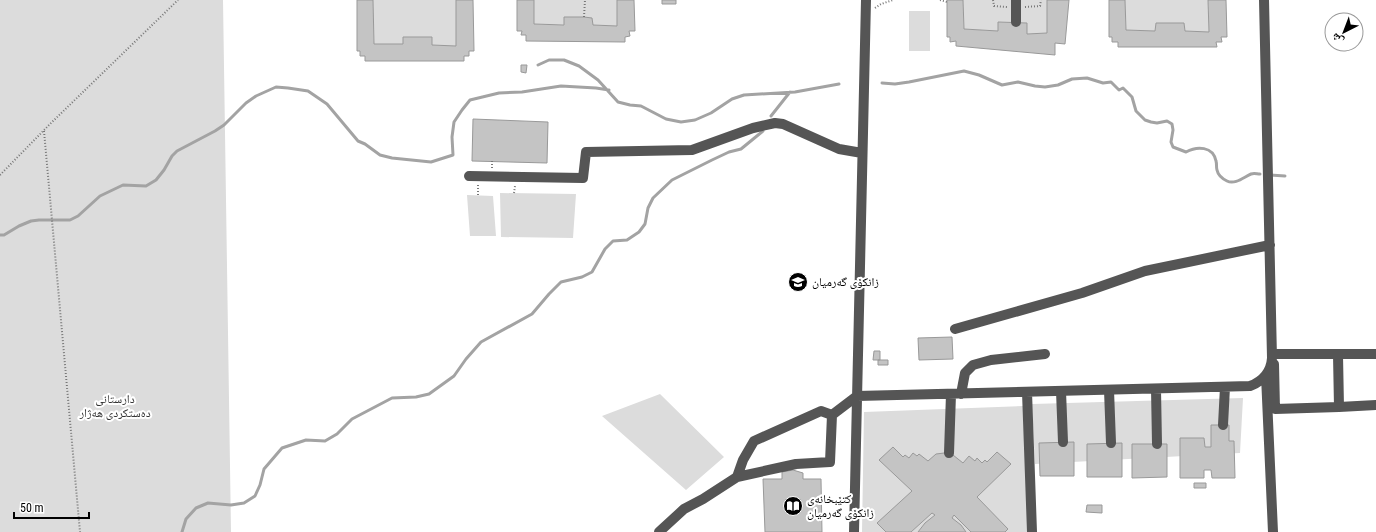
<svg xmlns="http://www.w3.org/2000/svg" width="1376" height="532" viewBox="0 0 1376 532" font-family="'Roboto Condensed','Noto Naskh Arabic',sans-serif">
<rect width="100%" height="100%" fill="#fff"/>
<path fill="#dcdcdc" d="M0 0H223L231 532H0Z
M373 0H456V46L374 44Z
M534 0H617V26L534 24Z
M963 0H1047V33L1027 34V23L998 22V31L964 29Z
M1125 0H1208L1209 32 1185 31 1184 23H1156L1155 31 1126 30Z
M909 11H930V51H909Z
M500 193 576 194 573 238 501 237Z
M467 195 493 196 496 236H470Z
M660 394 724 457 686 490 602 416Z
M1243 398 1240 453 1035 464 1032 404Z
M1023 406 1028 532H862L864 412Z"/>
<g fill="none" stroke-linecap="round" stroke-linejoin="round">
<path stroke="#a3a3a3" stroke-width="3" d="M538 65 549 60H564L579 66 598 80 618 102 630 105 641 106 666 119 681 122 695 120 711 113 732 99 744 95 795 92 839 84
M882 83 895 84 909 82 964 71 979 75 1002 85 1018 82 1035 86 1045 87 1058 85 1072 79 1087 78 1103 83 1111 82 1119 90 1123 88 1132 97 1136 111 1145 120 1151 122 1157 123 1167 121 1172 124 1173 130 1171 142 1173 147 1186 152C1197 146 1213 146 1216 161 1217 164 1216 167 1217 170 1218 175 1223 179 1227 181 1235 185 1244 177 1251 174 1254 173 1257 174 1260 174
M771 116 790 92
M1270 175 1285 176
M0 235H4L19 226 31 221 39 220H70L78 216 100 196 123 185 146 186 156 180 164 170 172 156 177 151 215 131 224 125 246 103 256 96 276 87 288 88 308 91 327 104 358 141 365 144 380 155 392 158 431 162 453 155 452 137 454 122 462 110 470 100 499 93 522 92 561 86 596 88 609 90
M182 532 186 519 196 508 208 503 231 505 244 503 255 496 260 485 264 469 282 448 306 440 325 441 337 434 352 419 392 398 416 397 429 394 454 376 466 359 481 342 532 314 549 294 561 282 582 277 592 272 605 249 613 241 627 240 639 232 645 224 648 208 653 198 672 180 712 160 729 152 741 149 763 131"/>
</g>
<path fill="#c4c4c4" stroke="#999" d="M357 0H373L374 44H403V37H432V45L456 46V0H473L474 51H469V56H464V61H365V56H360V51H357Z
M517 0H534V24L564 25V17H584L592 18 593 25 617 26V0H634L635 31H629L630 36 625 37V42L526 41V35H521L522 31H517Z
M662 0H676V4H662Z
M947 0H963L964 29 998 31V22L1027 23V34L1047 33V0H1069L1065 44 1055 43V55L956 46V41L950 42V37H947Z
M1109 0H1125L1126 30 1155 31 1156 23H1184L1185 31 1209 32 1208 0H1226L1227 37H1221L1222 42H1216L1217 47H1118V42H1112V37H1109Z
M521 65H527L526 73 521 72Z
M473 119 548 122 547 163 472 161Z
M952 337 953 359 919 360 918 338Z
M874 351H880V360H873Z
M878 360H888V365H878Z
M1211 425H1229V441H1234L1235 478H1212L1211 470H1204V478H1180V438H1204L1205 447H1211Z
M1074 442V476H1040L1039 443Z
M1122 443V477H1087V444Z
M1132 444H1167V477L1132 478Z
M893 447 903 457 905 455 909 458 913 453 917 456 919 454 928 461 936 454 944 453 953 455 963 463 969 456 975 461 977 458 982 463 985 460 987 462 997 452 1011 464 977 497 1008 529 1005 532H971L954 515 952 518 961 525 966 532H918L925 523 935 515 932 513 911 532H886L877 523 912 491 879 460Z
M793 470 803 473V479H821L822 532H765L763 479H782V472Z
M1194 483H1206V488H1194Z
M1087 505H1102V513L1086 512Z"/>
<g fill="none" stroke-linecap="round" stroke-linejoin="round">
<path stroke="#777" stroke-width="2" stroke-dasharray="1 2" stroke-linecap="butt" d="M940 0 947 2
M993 0 994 6 1007 7
M1025 7 1040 6 1041 0
M875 8 881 4 893 0
M584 17 585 0
M44 131 80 532
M492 168V161
M0 175 50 124 178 0
M478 185V196
M514 193 515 186"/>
<path stroke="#555" stroke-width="10" d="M1016 22V0
M469 176 583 178 586 152 692 150 753 128 775 123 783 124 839 149 862 153
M955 329 1082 293 1145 271 1270 245
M1273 354H1376
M1338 355 1339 407
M1274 364 1275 409 1339 407 1376 405
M1266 376 1273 532
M1156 389 1157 444
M1109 390 1111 443
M1061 391 1063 442
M1027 392 1032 532
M961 394 965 373 973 365 991 360 1045 354
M1223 425 1225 387
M949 453 951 394
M737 477 743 460 754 441 821 411 832 415
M659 532 684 509 703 499 737 477 796 464 830 462 832 415 857 396 1250 386C1263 381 1271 372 1272 358L1264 0
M854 532 866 0"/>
</g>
<defs>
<symbol id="university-disc" viewBox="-11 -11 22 22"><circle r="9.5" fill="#000" stroke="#fff"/><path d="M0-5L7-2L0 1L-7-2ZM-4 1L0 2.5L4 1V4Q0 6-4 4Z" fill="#fff"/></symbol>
<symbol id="library-disc" viewBox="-11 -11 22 22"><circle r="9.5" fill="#000" stroke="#fff"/><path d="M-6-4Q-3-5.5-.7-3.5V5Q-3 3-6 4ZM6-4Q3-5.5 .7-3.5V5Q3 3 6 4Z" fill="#fff"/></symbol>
</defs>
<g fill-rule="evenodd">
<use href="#university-disc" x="787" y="271" width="22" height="22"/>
<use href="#library-disc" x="782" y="495" width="22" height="22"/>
</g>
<g text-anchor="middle" stroke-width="4" stroke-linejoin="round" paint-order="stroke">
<g font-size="12" fill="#000" stroke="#fff" text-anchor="start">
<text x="812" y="286">زانکۆی گەرمیان</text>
<text x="807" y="503">کتێبخانەی<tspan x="807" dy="14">زانکۆی گەرمیان</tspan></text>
</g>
<g font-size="12" fill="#333" stroke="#fff">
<text x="115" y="403">دارستانی<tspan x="115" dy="14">دەستکردی هەژار</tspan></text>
</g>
</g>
<g transform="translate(1344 32) rotate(222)"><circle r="19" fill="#ffffff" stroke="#999999"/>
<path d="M0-3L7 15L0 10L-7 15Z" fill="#000000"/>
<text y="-6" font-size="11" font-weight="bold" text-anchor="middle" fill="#000000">ش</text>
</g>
<path d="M14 512v6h75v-6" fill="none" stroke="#000000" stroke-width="2"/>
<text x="20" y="512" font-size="12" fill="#000000" stroke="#ffffff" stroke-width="3" paint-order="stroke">50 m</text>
</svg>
